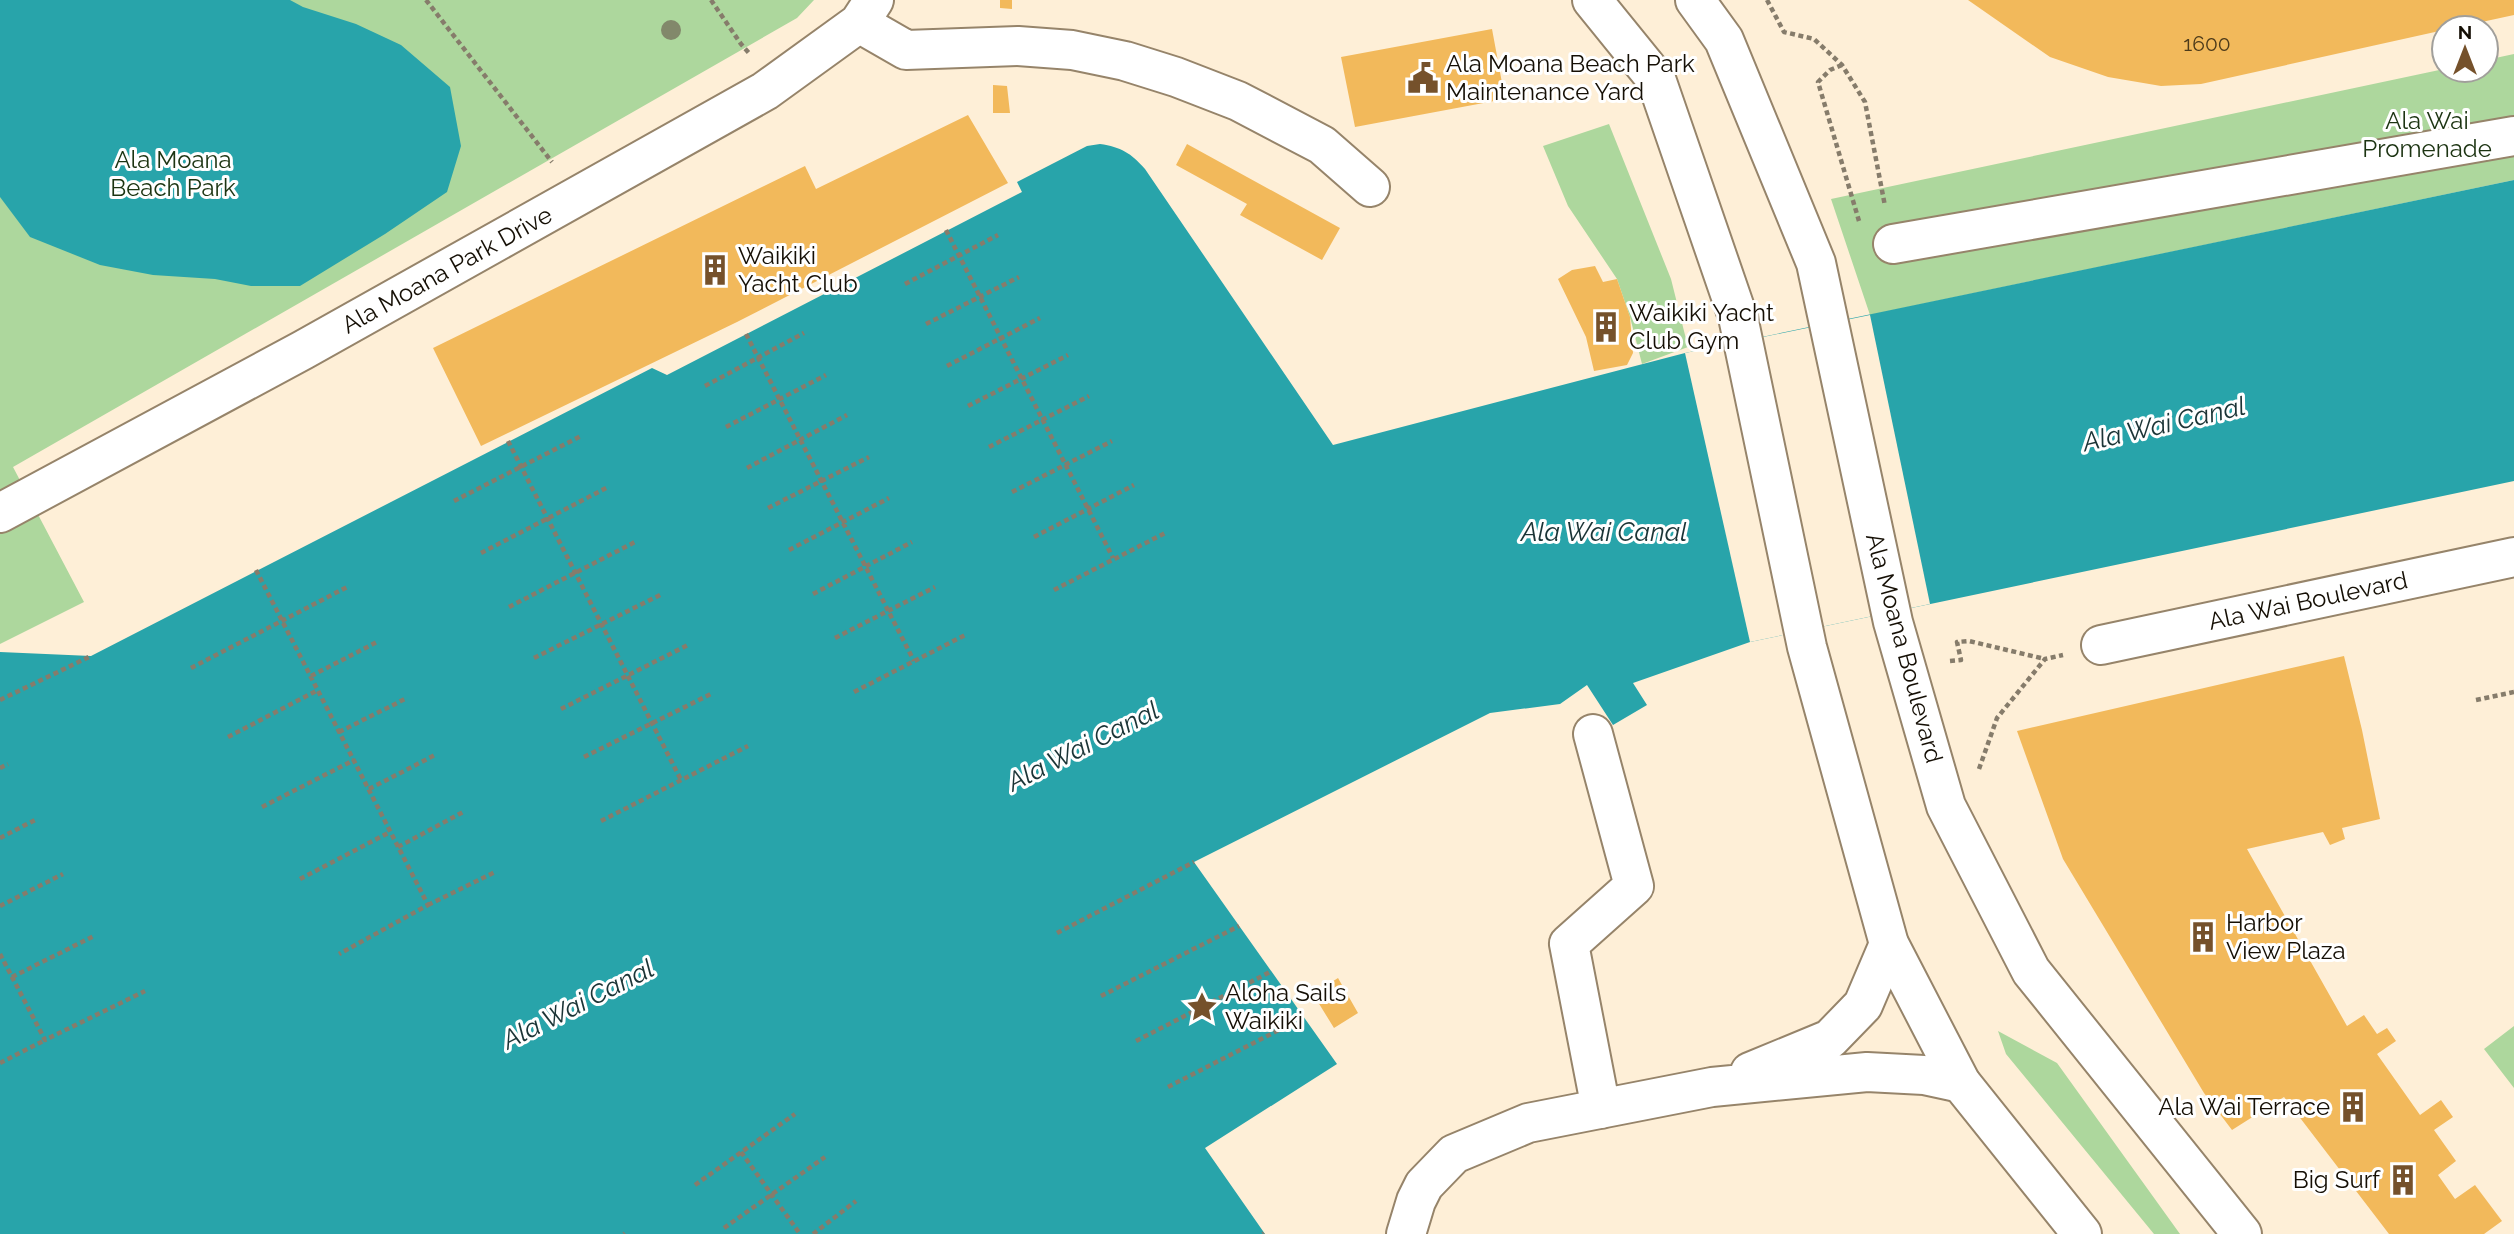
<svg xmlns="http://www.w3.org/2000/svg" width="2514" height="1234" viewBox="0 0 2514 1234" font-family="Raleway,sans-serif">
<rect width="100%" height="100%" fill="#feefd7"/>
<path fill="#add79d" d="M0 0H814L797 18 13 467 84 602 0 644Z
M2514 54V180L1870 315 1831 199 2444 69 2486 70V60Z
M1609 124 1671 279 1688 347 1642 364 1630 317 1617 279 1568 206 1543 146Z
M2514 1026V1088L2484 1049Z
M1998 1031 2057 1063 2180 1234H2154L2006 1054Z"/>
<path fill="#28a4aa" d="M0 0H290L303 7 356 24 401 45 450 87 461 146 447 192 385 234 300 286H251L215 279 153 275 100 265 30 237 0 197Z
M1100 144C1121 147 1131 153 1145 169L1333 445 1685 353 2514 180V481L1750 642 1633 683 1647 705 1613 725 1587 685 1560 704 1490 713 1194 862 1337 1064 1205 1148 1265 1234H0V652L91 656 652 368 667 375 1022 192 1017 182 1087 146Z"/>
<path fill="#feefd7" d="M1870 315 1930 604 1750 642 1685 353Z"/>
<path fill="#f2b95b" d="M1000 0H1012V9L1000 8Z
M1968 0H2514V15L2454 28H2444V30L2201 84 2161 86 2108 77 2050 57Z
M1492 29 1505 99 1355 127 1341 57Z
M993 85 1007 86 1010 113H993Z
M968 115 1008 183 737 322 481 446 433 348 805 166 816 189Z
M1187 144 1340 228 1322 260 1240 215 1247 204 1176 165Z
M1595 266 1603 282 1617 279 1630 317 1633 353 1627 365 1594 371 1586 337 1558 279 1572 270Z
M2344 656 2362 730 2380 819 2342 828 2345 839 2330 845 2323 832 2247 849 2347 1026 2364 1015 2377 1034 2387 1028 2396 1041 2377 1054 2420 1115 2441 1100 2453 1117 2434 1130 2456 1161 2438 1175 2455 1199 2475 1185 2502 1221 2484 1234H2389L2284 1097 2232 1130 2204 1093 2063 859 2017 731Z
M1338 978 1358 1013 1334 1028 1313 994Z"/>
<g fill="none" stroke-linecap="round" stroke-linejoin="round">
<defs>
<path id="minor" d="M859 23 906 50 1018 46 1072 50 1125 61 1176 77 1238 101 1322 145 1370 187
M1893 244 2514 136
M0 513 303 350 765 91 859 23 874 0
M2101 645 2514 557
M1593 734 1634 886 1569 944 1601 1109
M1750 1072 1830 1039 1863 1005 1889 944
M1406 1234 1416 1201 1424 1185 1454 1154 1528 1123 1712 1087 1867 1072 1924 1075 1961 1083"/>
<path id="major" d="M1592 0 1656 79 1738 317 1807 647 1889 944 1961 1083 2082 1234
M1695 0 1724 40 1816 263 1893 622 1946 806 2031 971 2242 1234"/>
</defs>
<use href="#minor" stroke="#96846a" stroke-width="42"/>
<use href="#major" stroke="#96846a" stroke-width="42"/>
<path stroke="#867c6b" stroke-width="4.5" stroke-dasharray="5 3.5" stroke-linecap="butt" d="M426 0 552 162
M711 0 741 44 749 53
M1767 0 1784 32 1814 39 1842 65 1865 102 1885 206
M1842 65 1830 70 1818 82 1859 221
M946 230 1113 558
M905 284 998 235
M926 324 1019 277
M746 334 914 661
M947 366 1040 318
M705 386 804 333
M968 406 1068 355
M726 427 826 375
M508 441 681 780
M989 447 1089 396
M747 468 847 415
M1012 492 1112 441
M454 501 581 436
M768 508 869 457
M1034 537 1134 485
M789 550 889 498
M481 553 608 487
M256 570 428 905 339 954
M1054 590 1167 532
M813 594 912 542
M509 607 635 542
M835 638 935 587
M534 658 662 594
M1950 661 1961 660 1957 642 1969 641 2045 659
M191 668 349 586
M311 676 377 642
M854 692 967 634
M0 700 91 656
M2476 700 2514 692
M561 709 688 645
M339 732 407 698
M228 737 318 690
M584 757 713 693
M0 768 8 764
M1979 769 1997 718 2045 659 2063 655
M369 789 435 755
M262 807 354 760
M601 821 748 746
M0 838 35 820
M398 847 465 811
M300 879 390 832
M428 905 495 872
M0 906 63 874
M1057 933 1194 862
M0 954 45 1040 145 991
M12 977 94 936
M1101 996 1239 926
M1136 1041 1272 971
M0 1063 45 1040
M1168 1087 1304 1017
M741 1152 800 1234
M695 1185 795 1114
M724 1228 825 1157
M624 1234 625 1233
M813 1234 856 1201
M1263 1234 1264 1233"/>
<use href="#minor" stroke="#fff" stroke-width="38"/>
<use href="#major" stroke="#fff" stroke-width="38"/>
</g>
<circle fill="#82886b" cx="671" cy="30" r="10"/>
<defs>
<symbol id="civic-bare" viewBox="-9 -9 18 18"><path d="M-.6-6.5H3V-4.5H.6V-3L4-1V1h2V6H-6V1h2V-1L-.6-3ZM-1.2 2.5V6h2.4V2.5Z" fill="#75512b" stroke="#fff" stroke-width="2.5" paint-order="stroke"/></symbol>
<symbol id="building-bare" viewBox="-9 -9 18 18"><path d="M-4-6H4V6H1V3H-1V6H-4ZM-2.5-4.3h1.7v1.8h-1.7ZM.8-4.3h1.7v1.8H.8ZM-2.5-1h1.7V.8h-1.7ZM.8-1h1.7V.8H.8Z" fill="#75512b" stroke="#fff" stroke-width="2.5" paint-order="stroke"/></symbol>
<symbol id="sight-bare" viewBox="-9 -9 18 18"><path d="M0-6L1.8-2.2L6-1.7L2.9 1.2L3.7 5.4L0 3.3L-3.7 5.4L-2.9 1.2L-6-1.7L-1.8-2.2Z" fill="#75512b" stroke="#fff" stroke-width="2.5" paint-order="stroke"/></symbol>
</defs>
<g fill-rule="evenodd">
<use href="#civic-bare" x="1401" y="56" width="44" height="44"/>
<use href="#building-bare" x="693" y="248" width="44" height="44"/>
<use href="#building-bare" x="1584" y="305" width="44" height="44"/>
<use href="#building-bare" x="2181" y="915" width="44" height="44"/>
<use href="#sight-bare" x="1180" y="985" width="44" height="44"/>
<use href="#building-bare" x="2331" y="1085" width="44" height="44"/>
<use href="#building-bare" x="2381" y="1158" width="44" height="44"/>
</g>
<g text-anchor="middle" stroke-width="6" stroke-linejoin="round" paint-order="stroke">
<g font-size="21" fill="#4c3a1a">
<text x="2207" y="51">1600</text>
</g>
<g font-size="24" fill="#150f05" stroke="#fff" text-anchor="start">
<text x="1446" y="72">Ala Moana Beach Park<tspan x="1446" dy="28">Maintenance Yard</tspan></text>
<text x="738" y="264">Waikiki<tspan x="738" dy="28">Yacht Club</tspan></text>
<text x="1629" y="321">Waikiki Yacht<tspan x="1629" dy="28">Club Gym</tspan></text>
<text x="2226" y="931">Harbor<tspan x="2226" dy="28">View Plaza</tspan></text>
<text x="1225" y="1001">Aloha Sails<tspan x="1225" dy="28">Waikiki</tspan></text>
<text x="2330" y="1115" text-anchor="end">Ala Wai Terrace</text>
<text x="2380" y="1188" text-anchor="end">Big Surf</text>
</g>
<g font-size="24" fill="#1c3412" stroke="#fff">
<text x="2427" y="129">Ala Wai<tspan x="2427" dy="28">Promenade</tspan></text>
<text x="173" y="168">Ala Moana<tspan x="173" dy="28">Beach Park</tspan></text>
</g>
<g font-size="24" fill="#150f05" stroke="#fff">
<text transform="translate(447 270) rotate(-29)" y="8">Ala Moana Park Drive</text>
<text transform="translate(2308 601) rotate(-12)" y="8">Ala Wai Boulevard</text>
<text transform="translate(1904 648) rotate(75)" y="8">Ala Moana Boulevard</text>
</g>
<g font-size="26" font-style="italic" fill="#1b3436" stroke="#fff">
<text transform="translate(2164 424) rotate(-13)" y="9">Ala Wai Canal</text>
<text x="1604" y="541">Ala Wai Canal</text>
<text transform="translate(1083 746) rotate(-27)" y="9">Ala Wai Canal</text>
<text transform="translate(578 1004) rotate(-27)" y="9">Ala Wai Canal</text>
</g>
</g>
<g transform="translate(2465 49)"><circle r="33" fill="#ffffff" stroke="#a19f9b" stroke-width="2"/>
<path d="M0-5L12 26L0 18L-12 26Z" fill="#75512b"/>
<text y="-10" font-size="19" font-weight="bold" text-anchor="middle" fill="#150f05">N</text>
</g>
</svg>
